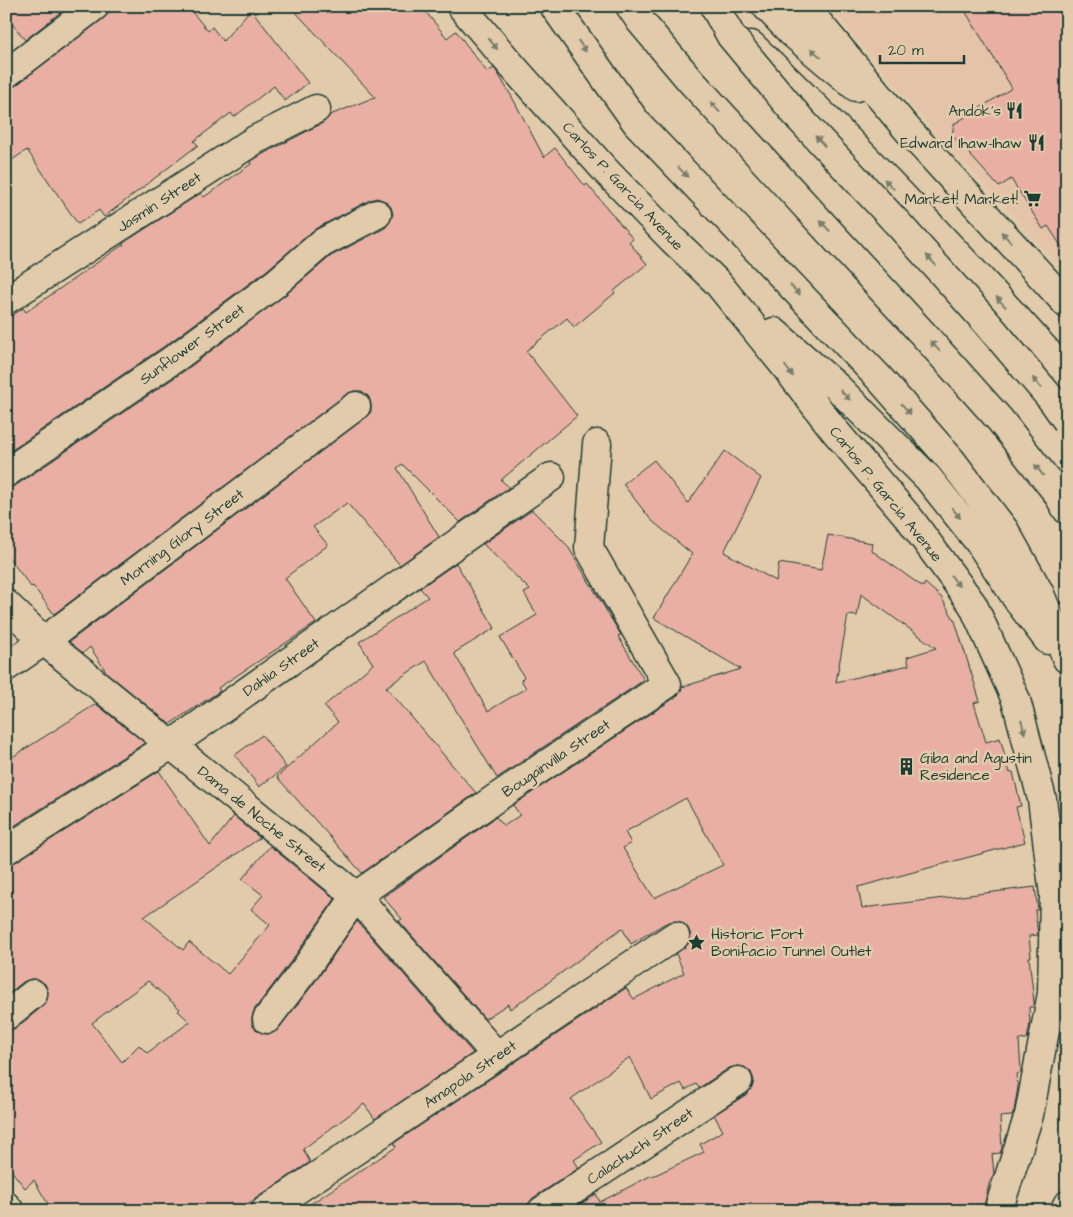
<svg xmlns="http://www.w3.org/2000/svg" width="1073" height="1217" viewBox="0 0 1073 1217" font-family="'Architects Daughter',sans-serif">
<rect width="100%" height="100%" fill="#e2cbab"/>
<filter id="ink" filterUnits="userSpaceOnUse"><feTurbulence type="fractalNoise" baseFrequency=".02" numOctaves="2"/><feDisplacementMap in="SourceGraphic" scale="10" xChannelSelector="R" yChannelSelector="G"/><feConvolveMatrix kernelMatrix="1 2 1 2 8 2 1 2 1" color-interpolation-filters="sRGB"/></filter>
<g filter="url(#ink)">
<path fill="#e4c3a9" d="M830 6H1067V265L1060 264 936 133Z"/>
<path fill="#e9afa4" stroke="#1f3d34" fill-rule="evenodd" d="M6 6H69L25 40 6 16Z
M110 6H193V13L208 31 212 27 223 41 251 9 308 83 285 101 274 86 234 117 231 113 194 141 198 145 104 217 99 210 78 224 27 150 6 164V89L15 86 104 18 109 12Z
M290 6H421L447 38 456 31 487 72 494 68 497 72 512 97 544 157 555 148 585 186 587 184 633 239 629 242 647 264 614 291 615 293 574 327 567 318 526 351 577 416 501 480 509 487 460 522 402 464 397 468 439 537 400 565 347 503 313 527 328 545 285 578 316 623 218 688 220 691 170 724 107 673 90 647 83 653 69 642 365 418 371 412V404L369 397 362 391H354L347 394 54 614 33 586 31 587 6 554V488L15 486 187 369 285 295 331 256 385 228 390 222 393 214 391 207 385 201 377 198 370 200 315 229 266 271 169 343 6 454V320L23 308 26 312 124 244 123 243 201 193 204 197 251 164 250 162 263 154 323 123 330 115 375 97Z
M962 6H1067V255L1048 226 1043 229 1011 179 999 187 952 135 954 124 1012 88Z
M725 451 761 478 724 552 776 581 779 563 821 570 828 535 872 543 871 550 923 587 925 583 941 597 955 621 980 701 974 703 986 742 1000 738 1010 773 1013 772 1021 806 1016 807 1025 842 858 887 862 908 1035 887 1038 910H1035L1038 935 1029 936 1031 957H1029L1034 1002V1007H1029L1030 1024 1027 1039 1019 1040 1021 1071V1073L1017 1074 1018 1087 1014 1111 1012 1116 1000 1117 1002 1148 1000 1153 992 1154 994 1174 989 1184 983 1211H571L596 1194 600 1202 652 1175 653 1176 704 1152 700 1144 723 1131 714 1115 747 1094 752 1088 754 1080 751 1072 744 1067 737 1066 729 1068 699 1088 696 1084 685 1090 681 1083 651 1099 630 1057 571 1099 601 1142 574 1160 579 1168 533 1198 528 1204 527 1211H300L396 1147 394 1143 626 988 634 999 684 973 676 954 689 943 691 935 688 928 682 922 673 921 664 924 631 944 622 928 538 990 510 1009 508 1004 485 1019 399 921 402 919 383 897 496 817 504 826 520 815 513 805 676 697 681 692 682 687 741 669 654 618 692 554 651 520 623 484 654 460 688 503ZM861 594 936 648 907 657 909 665 836 682 848 615 857 616ZM686 798 723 865 654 898 623 848 631 843 625 832Z
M532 510 567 545 621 635 618 636 644 680 497 778 426 661 386 687 476 793 362 873 277 777 338 722 324 706 373 664 359 642 428 597 420 588 456 563 495 628 454 653 488 711 526 688 521 680 524 677 500 637 537 615 524 593 530 590 483 544Z
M96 704 145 743 6 831V761Z
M262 735 286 767 259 787 235 755Z
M159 771 210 846 234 816 260 838 144 917 183 950 189 942 228 974 270 925 251 909 263 895 242 879 270 846 335 899 292 960 254 1010 252 1018V1025L257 1031 266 1034 273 1033 279 1028 318 978 357 921 473 1053 375 1119 364 1104 303 1149 310 1162 255 1199 235 1211H52L34 1180 25 1188 6 1164V1031L16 1028 43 1006 47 1000 48 992 45 984 39 980 31 979 23 982 6 996V868ZM148 981 180 1009 178 1011 190 1022 147 1053 139 1045 122 1062 92 1023Z"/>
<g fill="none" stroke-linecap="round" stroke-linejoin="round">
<defs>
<path id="minor" d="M6 74 95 6
M6 300 255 140 316 109
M6 473 178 356 276 283 322 243 377 214
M6 604 44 641 356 896 497 1056
M6 667 44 641 356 406
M6 850 171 745 551 477
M6 1016 33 994
M267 1019 305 969 356 896 496 798 667 684 589 548 597 444
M6 1206 10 1211
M265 1211 675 936
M542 1211 738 1081"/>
<path id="major" d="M461 6 513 67 606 171 672 239 717 282 784 365 835 431 910 519 973 605 1016 700 1042 799 1054 895 1052 993 1029 1115 998 1211
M554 6 636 122 880 379 951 460 1005 531 1039 592 1067 659
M630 6 641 22 690 80 924 335 1000 420 1057 493 1067 510
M766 6 792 33 856 87
M804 6 907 129 1067 304
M751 45C861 149 965 261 1067 374
M774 332 837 387 928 478 979 542 1019 602 1048 640
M1065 1211 1067 1205"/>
</defs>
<use href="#minor" stroke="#1f3d34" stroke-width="31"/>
<use href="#major" stroke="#1f3d34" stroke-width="31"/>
<use href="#minor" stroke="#e2cbab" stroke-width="28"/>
<use href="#major" stroke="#e2cbab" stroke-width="28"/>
<defs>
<path id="major-bridge" d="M714 6 731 36 800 119 901 227 986 322 1053 401 1067 421"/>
</defs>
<use href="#major-bridge" stroke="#1f3d34" stroke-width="31" stroke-linecap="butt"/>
<use href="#major-bridge" stroke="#e2cbab" stroke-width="28"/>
</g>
<defs><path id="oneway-solid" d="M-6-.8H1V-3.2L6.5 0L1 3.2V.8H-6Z" transform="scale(1.25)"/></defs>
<g fill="#777d6a">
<use href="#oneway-solid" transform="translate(493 44) rotate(50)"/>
<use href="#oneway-solid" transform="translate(582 46) rotate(55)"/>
<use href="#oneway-solid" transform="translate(816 53) rotate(-140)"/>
<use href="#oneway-solid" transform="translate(715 107) rotate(-132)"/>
<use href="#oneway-solid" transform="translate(820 141) rotate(-133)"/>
<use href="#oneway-solid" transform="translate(683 172) rotate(46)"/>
<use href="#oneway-solid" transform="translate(889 184) rotate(-134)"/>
<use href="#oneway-solid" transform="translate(825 226) rotate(-133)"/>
<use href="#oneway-solid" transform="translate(1006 237) rotate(-133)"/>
<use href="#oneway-solid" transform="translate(931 260) rotate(-132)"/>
<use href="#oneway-solid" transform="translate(795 290) rotate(46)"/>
<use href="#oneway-solid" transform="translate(1001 302) rotate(-133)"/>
<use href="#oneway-solid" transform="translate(935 346) rotate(-132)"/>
<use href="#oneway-solid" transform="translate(789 371) rotate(53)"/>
<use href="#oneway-solid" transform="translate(1037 383) rotate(-130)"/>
<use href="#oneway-solid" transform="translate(845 395) rotate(45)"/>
<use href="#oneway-solid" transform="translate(906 409) rotate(49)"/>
<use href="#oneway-solid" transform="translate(1039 470) rotate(-128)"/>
<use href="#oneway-solid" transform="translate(956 513) rotate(51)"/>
<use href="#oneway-solid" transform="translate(955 581) rotate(54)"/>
<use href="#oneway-solid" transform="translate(1023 727) rotate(76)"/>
</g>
</g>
<defs>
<symbol id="restaurant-bare" viewBox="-9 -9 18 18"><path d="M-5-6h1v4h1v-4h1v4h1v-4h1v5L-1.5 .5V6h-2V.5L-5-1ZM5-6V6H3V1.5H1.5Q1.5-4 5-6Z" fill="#1f3d34" stroke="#e2cbab" stroke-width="2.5" paint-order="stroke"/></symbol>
<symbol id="supermarket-bare" viewBox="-9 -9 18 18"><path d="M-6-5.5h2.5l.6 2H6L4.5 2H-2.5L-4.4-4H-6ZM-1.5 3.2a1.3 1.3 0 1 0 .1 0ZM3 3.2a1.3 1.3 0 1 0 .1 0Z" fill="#1f3d34" stroke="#e2cbab" stroke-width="2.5" paint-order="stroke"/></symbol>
<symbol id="building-bare" viewBox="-9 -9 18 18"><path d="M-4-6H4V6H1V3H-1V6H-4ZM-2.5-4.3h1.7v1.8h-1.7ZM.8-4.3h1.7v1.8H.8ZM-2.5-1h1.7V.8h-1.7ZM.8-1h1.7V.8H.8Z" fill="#1f3d34" stroke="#e2cbab" stroke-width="2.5" paint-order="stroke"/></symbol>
<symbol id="sight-bare" viewBox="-9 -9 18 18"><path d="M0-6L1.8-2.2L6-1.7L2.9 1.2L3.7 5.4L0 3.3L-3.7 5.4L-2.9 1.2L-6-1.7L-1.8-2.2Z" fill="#1f3d34" stroke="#e2cbab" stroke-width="2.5" paint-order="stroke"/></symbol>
</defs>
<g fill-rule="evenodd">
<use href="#restaurant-bare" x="1002" y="98" width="25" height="25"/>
<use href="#restaurant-bare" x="1024" y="130" width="25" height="25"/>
<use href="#supermarket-bare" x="1020" y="186" width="25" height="25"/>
<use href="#building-bare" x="894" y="754" width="25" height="25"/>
<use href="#sight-bare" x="684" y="930" width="25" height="25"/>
</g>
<g text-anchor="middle" stroke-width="5" stroke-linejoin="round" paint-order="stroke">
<g font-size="15" fill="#1f3d34" stroke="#e2cbab" text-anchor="end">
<text x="1001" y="116">Andok's</text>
<text x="1022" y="148">Edward Ihaw-Ihaw</text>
<text x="1018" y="204">Market! Market!</text>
<text x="920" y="763" text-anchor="start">Giba and Agustin<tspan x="920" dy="17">Residence</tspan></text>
<text x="711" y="939" text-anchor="start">Historic Fort<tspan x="711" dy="17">Bonifacio Tunnel Outlet</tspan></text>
</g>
<g font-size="15" fill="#1f3d34" stroke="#e2cbab">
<text transform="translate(623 186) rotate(47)" y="5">Carlos P. Garcia Avenue</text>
<text transform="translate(159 202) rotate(-33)" y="5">Jasmin Street</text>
<text transform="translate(192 344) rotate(-36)" y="5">Sunflower Street</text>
<text transform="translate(886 494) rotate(51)" y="5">Carlos P. Garcia Avenue</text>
<text transform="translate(182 537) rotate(-37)" y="5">Morning Glory Street</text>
<text transform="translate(281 667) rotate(-35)" y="5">Dahlia Street</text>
<text transform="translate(556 758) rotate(-34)" y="5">Bougainvilla Street</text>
<text transform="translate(262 819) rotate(39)" y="5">Dama de Noche Street</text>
<text transform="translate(470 1074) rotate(-34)" y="5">Amapola Street</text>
<text transform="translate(640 1146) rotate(-34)" y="5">Calachuchi Street</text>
</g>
</g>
<rect width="1073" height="1217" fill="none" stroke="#e2cbab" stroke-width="25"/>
<rect x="12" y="12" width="1048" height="1192" fill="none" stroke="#1f3d34" stroke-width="2" filter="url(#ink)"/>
<path d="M880 55v8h84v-8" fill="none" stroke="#1f3d34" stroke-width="2.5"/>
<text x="888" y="55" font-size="15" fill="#1f3d34" stroke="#e2cbab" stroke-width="4" paint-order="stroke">20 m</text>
</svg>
